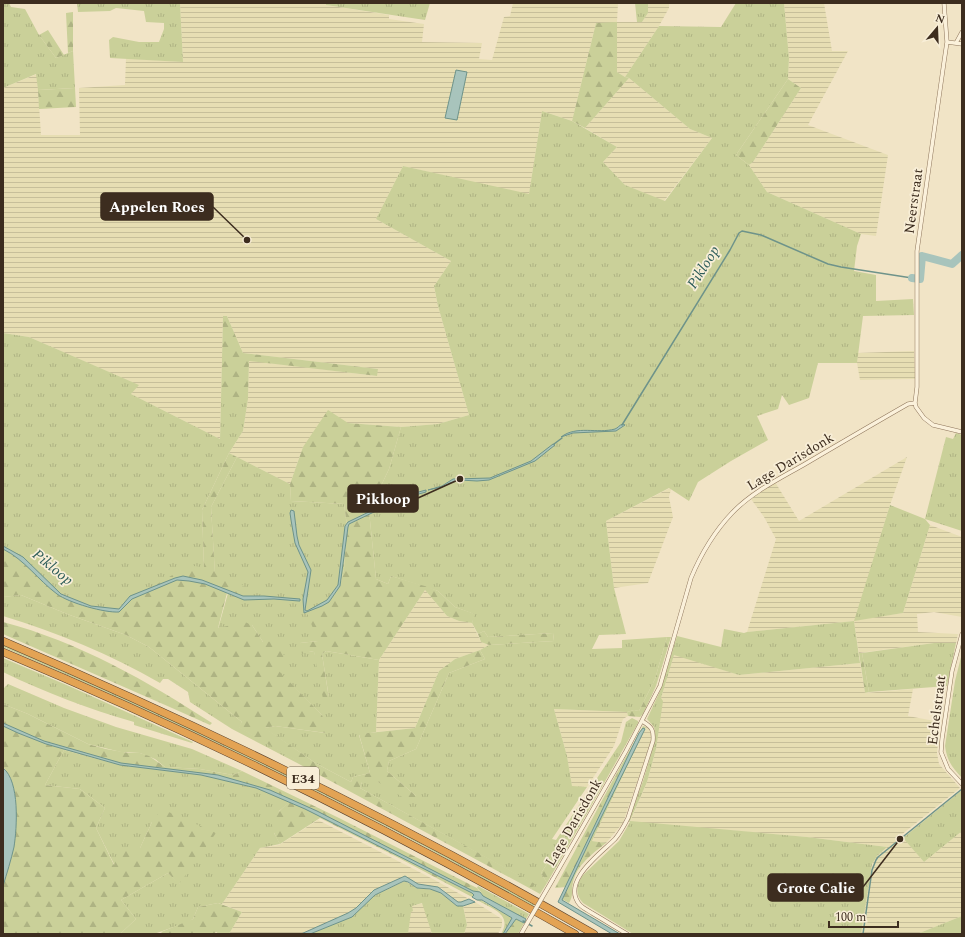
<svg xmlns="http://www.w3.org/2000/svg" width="965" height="937" viewBox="0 0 965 937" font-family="Spectral,serif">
<defs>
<pattern id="farmland-rules" width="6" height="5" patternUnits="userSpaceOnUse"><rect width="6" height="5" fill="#e7deb3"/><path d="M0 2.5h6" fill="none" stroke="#c7bf9a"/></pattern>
<pattern id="grass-tufts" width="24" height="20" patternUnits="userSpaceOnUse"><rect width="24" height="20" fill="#cad099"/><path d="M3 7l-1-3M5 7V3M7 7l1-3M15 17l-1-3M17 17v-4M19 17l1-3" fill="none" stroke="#aeb383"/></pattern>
<pattern id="forest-firs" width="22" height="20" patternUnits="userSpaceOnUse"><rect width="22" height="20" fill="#cad099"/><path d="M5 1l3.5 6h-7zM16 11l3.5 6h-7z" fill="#aeb383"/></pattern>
</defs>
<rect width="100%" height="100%" fill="#f1e4c6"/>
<path fill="url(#farmland-rules)" d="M180 3H326V5L389 15V19L424 24 422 42 482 43 479 59 492 60 504 17 510 16 513 3H618L617 22H642L648 13V3H669V8L659 26 625 77 617 72V23H596L572 121 542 111 529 195 403 166 376 219 451 261 434 286 438 306 469 415 438 424 401 427 348 423 303 447 290 484 229 453 243 431 248 399 249 360 376 376 378 369 243 353 227 316H223L220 439 131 394 138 385 29 337 3 333V88L37 74 41 135H80L79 88 125 85 126 58 183 62Z
M784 3H824L832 51H848L808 125 888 155 876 236 861 234 767 192 749 165 753 162 801 88 788 79 789 58Z
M629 78 690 129 712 138 664 201 625 185 603 162 617 147 585 128Z
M914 351 915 379 860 380 857 363 858 353Z
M907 457 890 505 855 620 903 613 930 525 962 537V617L934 612 917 614 918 632 958 634 956 643H934L859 653 854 621 747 632 776 539 764 517 751 499 775 482 799 521Z
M670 488 671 489 669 497 673 517 648 583 614 588 606 521Z
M425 590 447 616 459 621 472 623 481 642 489 645 480 650 455 659 439 671 415 728 376 732 379 660Z
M674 654 739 675 860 663 865 693 913 689 908 716 940 722 937 753 939 764 960 788 901 835 924 862 962 831V916L917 934H861L871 870 874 859 887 847 807 837 630 822 647 782 656 749 661 698Z
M554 709 627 712 628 716 623 719 614 746 587 787H572L567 756Z
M646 727 649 729 651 734V741L623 823 606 843 592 841Z
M318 820 433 879 469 899 461 902H457L441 888 418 884 403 877 374 890 356 908 348 913 301 934H229L242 912 222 904 260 848 279 845Z
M475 902 502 919V926L498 934H464L467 925 463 906Z
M423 903 432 934H408L409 915 412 906Z"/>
<path fill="url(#grass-tufts)" d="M3 3H9L11 7 25 9 39 35 56 58 73 51 75 88 38 90 36 74 3 88Z
M77 3H180L183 62 110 58 109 40 113 37 139 42H159L164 29V23L146 22 144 11 116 8 110 11 78 12Z
M326 3H430L425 20 326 5Z
M635 3H648V13L642 22H637Z
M736 3H784L789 58 788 79 736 155 749 165 767 192 861 234 857 246 854 271 876 275V301L913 299 914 315 863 316 857 363H818L809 398 789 405 782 395 778 409 757 416 768 440 731 461 698 482 689 501 669 488 606 521 614 588 626 634 599 635 592 649 622 648V640L667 637 655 679 639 711 634 710 627 712 554 709 567 756 572 786 587 787 552 839 556 840 621 742 626 722 632 718 638 721V723L603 785 599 783 541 873 547 883 540 894 531 889 534 884 360 788 362 782H378L416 796 387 771 389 761 416 749 449 673 485 659 480 650 489 645 554 641 553 633 488 637 484 631 478 634 472 623 474 614 455 607 438 591 391 576 388 584 376 579 369 511 389 469 401 427 438 424 469 415 438 306 434 286 451 261 376 219 403 166 529 194 542 111 572 121 617 147 603 162 625 185 665 201 712 138 690 129 629 78 625 77 659 26 721 27Z
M3 333 29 337 139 385 131 394 220 439 221 399H248L243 431 229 453 202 510 204 568 121 610 94 607 59 594 3 548Z
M956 433 962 435V531L925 519 930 525 903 613 854 621 860 663 739 675 674 655 661 698 663 701 656 749 647 782 630 821 807 837 887 847 877 856 872 864 861 934H633L583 903C575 894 576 886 582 876L619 841 630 822 628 821 643 781 654 744 655 734 654 727 647 719 660 691 677 636 721 647 724 629 744 633 747 632 854 621 890 505 925 519 946 437 953 439Z
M237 457 290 484 291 501 344 504 347 526 344 569 340 586 329 602 318 641 300 643 309 651 314 652 329 698 322 654 326 651 379 660 376 732 359 735 370 773 353 777 351 782 317 764 264 728 275 726 325 733 322 715 274 667 263 642 252 625 218 629 228 593 215 574 211 507Z
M21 595 67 614 126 635 149 647 242 722 239 727 300 762 299 764 232 729 190 702 188 692 168 679H163L160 683C110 654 58 633 3 616V597Z
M934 643H956L947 686 869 692 862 653Z
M3 645 67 672 239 750 395 829 535 904 533 906C487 881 441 855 395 831 267 765 136 704 3 647Z
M962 653V778C952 767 947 761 945 746L955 681Z
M3 658 69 686 193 742 192 743 134 725V722C89 709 46 693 3 672Z
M8 684 64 708 116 727 192 749 242 771 233 775 200 769 165 767 155 759 140 753 121 752 88 744 28 714 3 704V689Z
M643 726 646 727 619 784 613 780Z
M64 750 120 765 201 775 223 779 256 788 290 802 279 811 274 833 280 844 260 848 222 904 218 903 198 907 193 919 188 922 154 934H120L136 919 121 900 168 873 180 884 152 822 140 848 115 866 96 828 105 808 80 789 45 785Z
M962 790V831L924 862 903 838Z
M405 881 417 888 435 890 441 893 457 906H463L467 925 464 934H432L422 903 412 906 413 911 411 912 408 934H310L348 918 375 895Z
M478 886 529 914 526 919 482 896 481 892 477 888Z
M479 899 512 918 503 934H501C513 914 492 909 477 900Z
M962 916V934H917Z"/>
<path fill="url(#forest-firs)" d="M73 12V51L68 53 66 13Z
M617 22V72L625 77 629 78 585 128 572 121 596 23Z
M48 30 64 55 56 58 39 35Z
M788 79 801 88 753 162 749 165 736 155Z
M75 88 76 107 39 109 38 90Z
M223 316H227L243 353 378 369 377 376 249 361 248 399H221Z
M328 410 348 423 401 427 389 469 369 511 376 579 388 584 391 576 428 587 438 591 455 607 475 614 472 623 459 621 447 616 425 590 379 660 326 651 322 654 329 699H323L314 652 309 651 302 654 300 643 318 641 307 613 329 602 340 586 344 569 347 526 344 504 291 501 290 484 303 447Z
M229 453 237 457 211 507 215 573 243 585 239 598 228 593H227L218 628 245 622 252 625 263 642 275 641 285 657 275 667 322 715 328 730 326 733 275 726 265 728 317 764 351 782 353 777 370 773 359 734 415 728 439 671 455 659 480 650 485 659 449 673 416 749 389 761 387 771 416 796 412 803 378 782H362L360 788 535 884 531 889 299 764V762L238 727 242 722 149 647 126 635 67 614 21 595 3 597V548L13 553 59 594 94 607 121 610 126 602 176 573 195 566 204 568 202 510Z
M3 622C79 642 147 681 212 723L210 725 172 708 3 634Z
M484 631 488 637 553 633 554 641 489 645 481 642 478 634Z
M667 637H671L656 686 643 714 640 717 628 716 627 712 634 710 639 711 655 679Z
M859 653H862L869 692 865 693Z
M3 704 28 714 88 744 106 749 129 753H140L149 756 165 767 200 769 233 775 242 771 339 818 477 888 481 894 472 897 399 858 320 818 280 844C266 821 272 818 289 802L256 788 223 779 201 775 120 765 64 750 45 785 80 789 105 808 96 828 114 865 118 856 126 848H140L152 822 162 809 216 833 179 884 168 873 121 900 136 919 120 934H3V886L14 846 16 809 15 795 5 769 3 768Z
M613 780 619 784 592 841 606 843C592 854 577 865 573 882 571 891 574 895 569 903L560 898 566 887 555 888Z
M600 783 603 785 547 883 541 873Z
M218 903 242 912 229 934H219L216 932 214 934H163L161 932 193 919 198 907Z
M516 919 524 923 518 934H505Z"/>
<path fill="#a8c4bc" stroke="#6e938a" d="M456 70 467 72 457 120 445 118Z
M623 424 625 425 616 431 573 433 561 437C577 425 597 434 615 429 618 428 619 425 623 424Z
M553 444 555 445 535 461 489 480 477 481 460 480 450 483 442 487 428 490 442 486 453 479 490 478 531 461Z
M426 490V492L401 499 349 524 348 527 340 586 329 602 322 606 304 613 303 599 308 572 295 543 291 520 290 513 291 510 294 511 297 536 299 545 311 570 305 610 307 611 327 600 338 585 345 526 348 522 400 497Z
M3 546 23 557 61 594 91 606 119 609 130 596 175 578 183 576 202 580 243 596H264L300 599V601H299L274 599 244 600 205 584 189 581 177 580 132 599 119 612C105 613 69 603 57 594 38 580 25 560 3 549Z
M3 723 44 741 121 763 218 775 270 790 317 811 473 891 480 892 483 896 526 919 524 923 516 919 505 934H503L512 918 482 900H477L472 897 474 895 472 893 305 809 256 788 201 775 120 765 46 744 18 733 3 726Z
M643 728 645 729 593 834 562 900 620 934H612L558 902 639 733Z
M3 768C20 781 17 828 14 847 11 860 7 873 3 886Z
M405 876 418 884 438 887 458 902H461L469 899 475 902 463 906H457L441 893 430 889 417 888 408 882 404 881 375 895 352 917 310 934H301L348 913 356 908 374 890Z"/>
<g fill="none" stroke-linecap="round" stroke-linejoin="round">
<path stroke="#6e938a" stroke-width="1.5" d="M622 425 730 250 739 233 742 231 761 235 828 264 841 267 912 278
M554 444 562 438
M523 921 532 926
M863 934 872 870 876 860 878 857 962 789"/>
<path stroke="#a8c4bc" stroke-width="8" d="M912 278 920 279 922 256 952 264 962 255"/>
<defs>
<path id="minor" d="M944 3 947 42 944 62 917 251V387L915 403 916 407 924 418 933 425 962 432
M947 42 962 44
M956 43 962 32
M962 634 952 671 942 739 941 752 948 769 962 784
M553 879 626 751 660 686 691 578C701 554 714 532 732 513 752 492 779 479 805 464 839 444 873 424 908 404L915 403
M627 934C615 927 604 920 592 913 589 911 583 908 580 905 560 882 601 853 615 839 620 833 624 826 628 818L653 741C654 730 652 727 642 721"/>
<path id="motorway" d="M3 641C206 728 403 824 594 934
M3 652C199 734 390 829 575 934"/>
</defs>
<use href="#minor" stroke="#8e755b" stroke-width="4.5"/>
<use href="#motorway" stroke="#5b432f" stroke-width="8"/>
<use href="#minor" stroke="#fbf1db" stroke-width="3.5"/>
<use href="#motorway" stroke="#e3a354" stroke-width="7"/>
<defs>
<path id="minor-bridge" d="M521 934 553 879"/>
</defs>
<use href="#minor-bridge" stroke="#8e755b" stroke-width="4.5" stroke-linecap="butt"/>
<use href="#minor-bridge" stroke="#fbf1db" stroke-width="3.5"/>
</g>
<g text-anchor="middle" stroke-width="3.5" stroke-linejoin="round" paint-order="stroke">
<rect fill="#f8eed7" stroke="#756756" stroke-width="1" x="287" y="767" width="32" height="22" rx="3"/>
<g font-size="13" font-weight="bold" fill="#3d2d1f">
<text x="303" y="783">E34</text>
</g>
<g font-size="14" fill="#3d2d1f" stroke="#f8eed7">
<text transform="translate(913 201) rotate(-82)" y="5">Neerstraat</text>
<text transform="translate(790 461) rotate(-31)" y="5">Lage Darisdonk</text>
<text transform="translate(936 710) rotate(-83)" y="5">Echelstraat</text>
<text transform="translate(573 822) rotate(-60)" y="5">Lage Darisdonk</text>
</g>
<g font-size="15" font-style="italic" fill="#2e5d5a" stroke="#f8eed7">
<text transform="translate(703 267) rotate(-58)" y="5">Pikloop</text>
<text transform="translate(53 567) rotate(39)" y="5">Pikloop</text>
</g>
</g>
<path fill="none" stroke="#3d2d1f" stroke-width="1.5" d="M247 240L213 207M460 479L418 498M900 839L863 887"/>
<g fill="#3d2d1f" stroke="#f8eed7" stroke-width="1.5">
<circle cx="247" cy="240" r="4"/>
<circle cx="460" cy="479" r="4"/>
<circle cx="900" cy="839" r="4"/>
</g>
<g fill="#3d2d1f" stroke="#3d2d1f" stroke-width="1.5">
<rect x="101" y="193" width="112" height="27" rx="4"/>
<rect x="348" y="485" width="70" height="27" rx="4"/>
<rect x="768" y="874" width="95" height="27" rx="4"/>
</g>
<g font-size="15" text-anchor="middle" font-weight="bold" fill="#fff">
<text x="157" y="212">Appelen Roes</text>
<text x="383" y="504">Pikloop</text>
<text x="816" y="893">Grote Calie</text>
</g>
<rect width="965" height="937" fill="none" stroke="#3d2d1f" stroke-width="8"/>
<g transform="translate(937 28) rotate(19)" stroke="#f8eed7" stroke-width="3" paint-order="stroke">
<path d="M0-3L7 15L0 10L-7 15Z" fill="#3d2d1f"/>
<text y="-6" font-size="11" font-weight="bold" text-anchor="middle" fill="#3d2d1f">N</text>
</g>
<path d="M829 921v6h69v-6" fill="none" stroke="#3d2d1f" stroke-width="2"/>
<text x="835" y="921" font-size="12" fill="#3d2d1f" stroke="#f8eed7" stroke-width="3" paint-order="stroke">100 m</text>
</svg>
